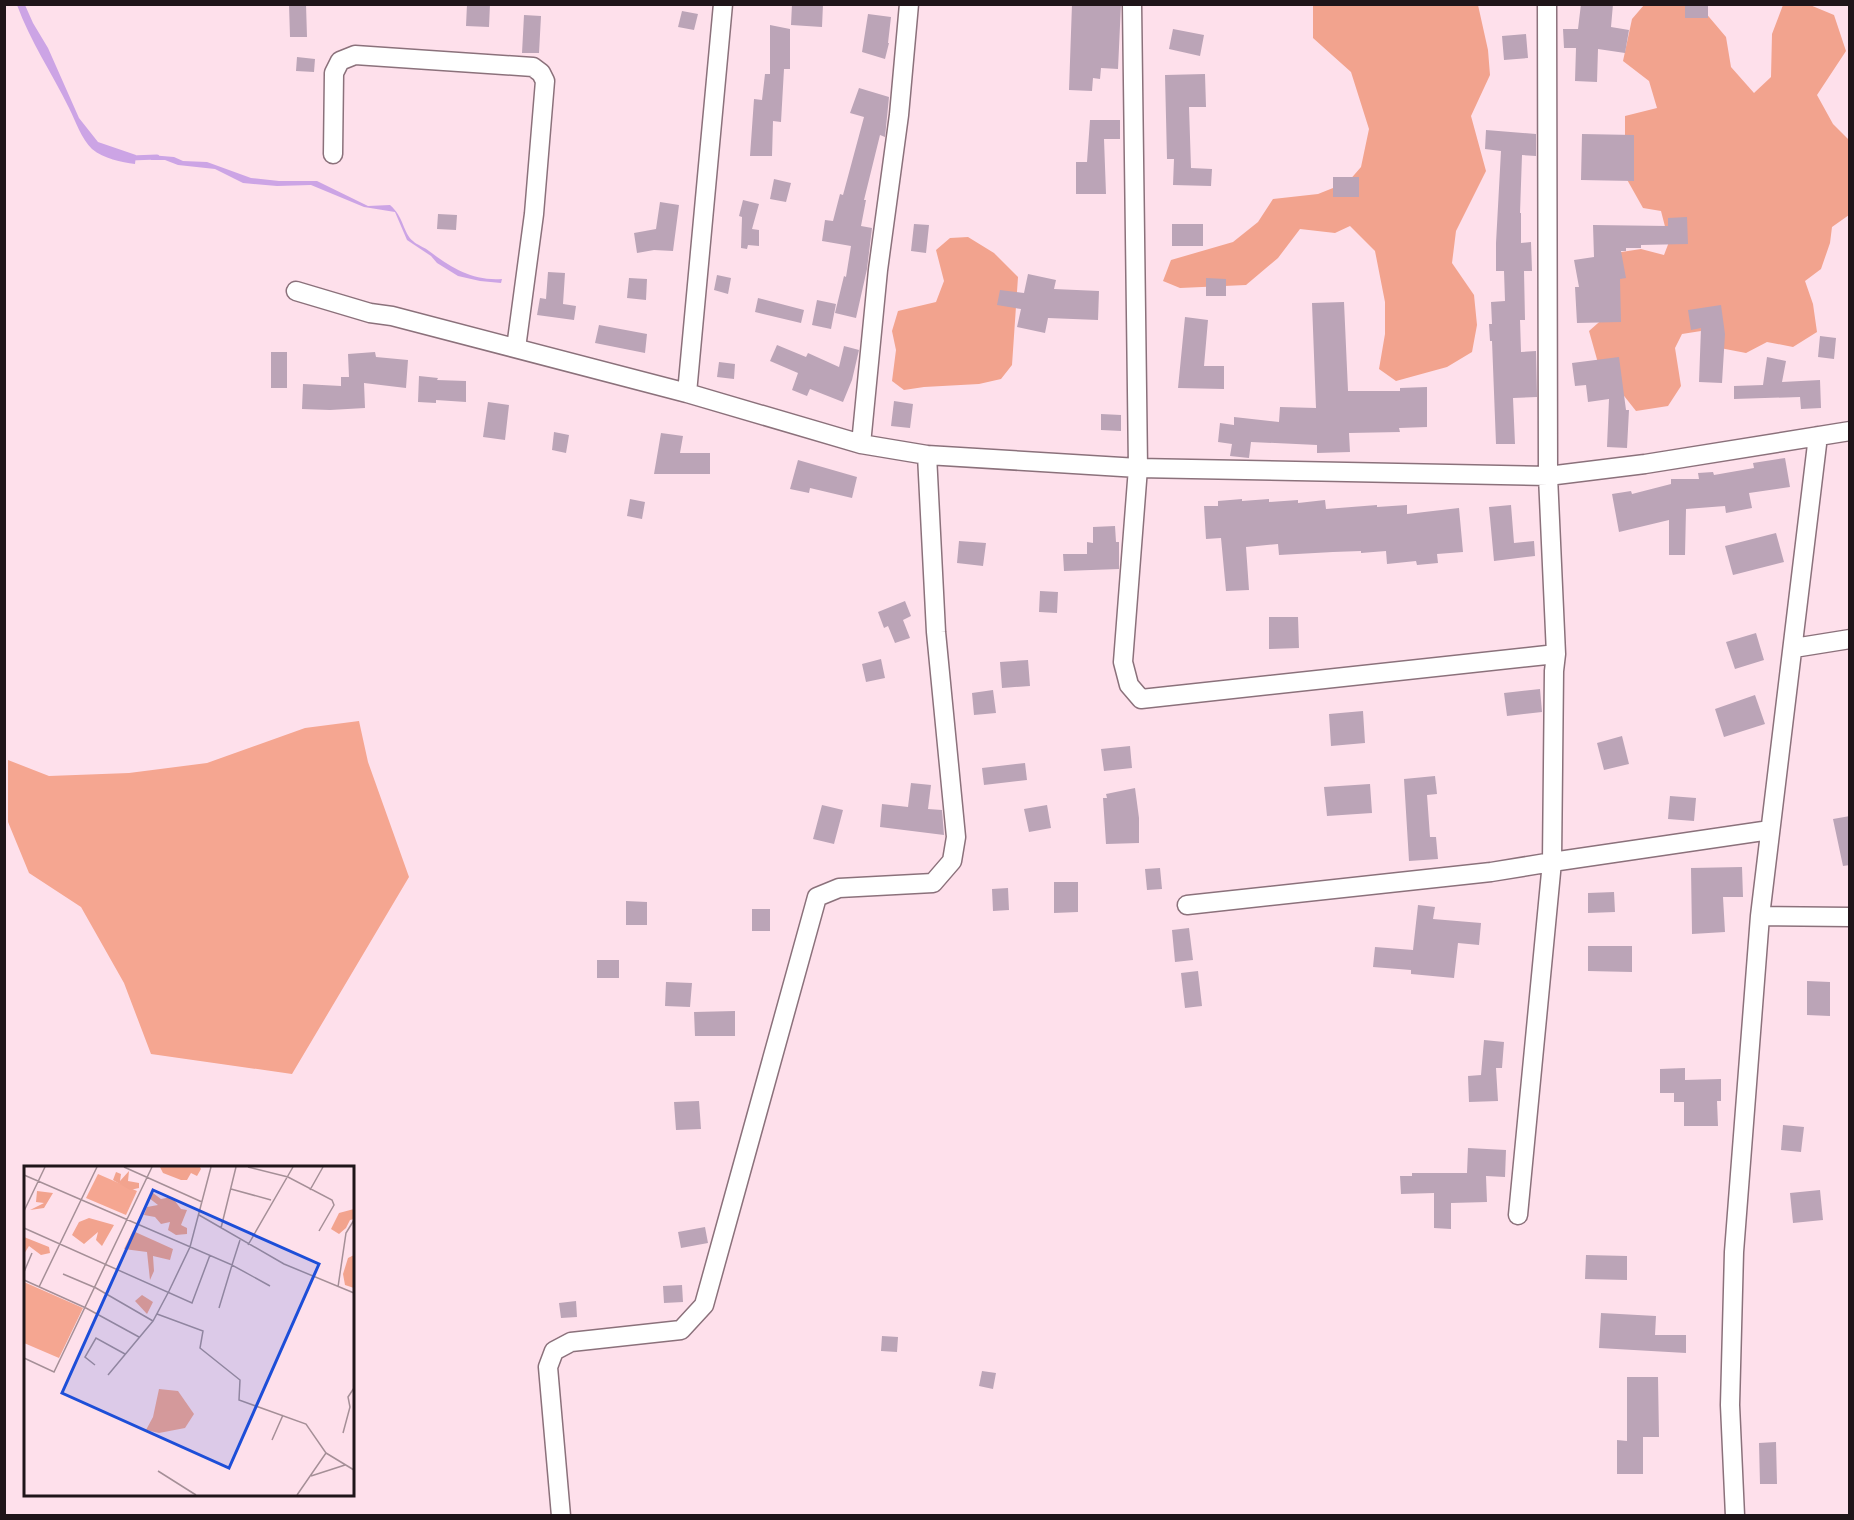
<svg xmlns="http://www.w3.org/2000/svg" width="1854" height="1520" viewBox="0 0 1854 1520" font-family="'Nunito Sans',sans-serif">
<rect width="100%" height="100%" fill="#fee0eb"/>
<path fill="#f5a691" d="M359 721 368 762 409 877 292 1074 151 1054 124 983 81 907 29 873 8 822V760L49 776 129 773 207 763 305 728Z"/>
<path fill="#f2a38e" d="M1313 5H1478L1488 50 1490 75 1471 116 1486 171 1456 231 1452 263 1474 295 1477 325 1472 352 1447 367 1396 381 1379 369 1385 334V302L1375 251 1350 226 1335 233 1300 229 1278 258 1246 285 1180 288 1163 281 1171 260 1233 242 1258 222 1273 199 1318 194 1348 182 1361 167 1369 129 1351 72 1313 38Z
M1644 5H1692L1704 11 1726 37 1731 67 1754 93 1771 77 1772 34 1783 5H1810L1834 15 1846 51 1817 95 1833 124 1849 140V215L1832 227 1830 243 1821 269 1805 281 1813 304 1817 332 1793 347 1767 342 1746 353 1720 348 1701 331 1682 334 1675 348 1681 386 1668 406 1636 411 1598 363 1589 331 1606 316 1602 255 1641 249 1664 255 1669 242 1661 211 1643 208 1625 176V116L1657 108 1649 81 1623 61 1632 19Z
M968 237 994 253 1018 277 1012 365 1001 379 979 384 924 387 904 390 892 381 896 350 892 331 898 311 936 302 944 281 936 250 950 238Z"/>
<path fill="#cca4e5" d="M17 5H25L33 23 48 48 79 118 98 142 136 155 135 164C121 162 104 159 92 149 81 138 76 122 69 108 52 73 30 41 17 5Z
M150 155 174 157 183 161 207 162 251 178 279 181H317L368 206 390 205C404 217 403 233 413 241 417 245 424 247 429 251 452 268 472 281 502 279L501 283 480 281 458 276 437 263 431 256 407 240 395 212 364 207 311 185 277 186 243 183 215 169 178 165 165 160H151Z"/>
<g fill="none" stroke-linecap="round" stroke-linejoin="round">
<path stroke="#cca4e5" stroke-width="5" d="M131 158 157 157"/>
</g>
<path fill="#bba4b7" d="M289 4H306L307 37H290Z
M467 4H490L489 27 466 26Z
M792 4H823L822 27 791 25Z
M1072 4H1121L1118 69 1101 68 1100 79 1093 78 1092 91 1069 90Z
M1581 4H1613L1611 27 1629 30 1625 53 1598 49 1597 82 1575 81 1576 48H1564L1563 29H1578Z
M1685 4H1708V18H1685Z
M682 11 698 14 694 30 678 27Z
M868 14 891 17 888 43H889L885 59 862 52Z
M524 15 541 16 539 53H522Z
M770 25 790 29V69H784L781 122 773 121 772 156H750L754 99 762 100 765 74H770Z
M1173 29 1204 35 1200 56 1169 49Z
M1526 34 1528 58 1504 60 1502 36Z
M297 57 315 59 314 72 296 71Z
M1205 74 1206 107H1189L1191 168 1212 169 1211 186 1173 185 1174 159H1167L1165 75Z
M859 88 889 97 885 137 880 135 864 200H866L861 226 872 228 867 269 856 318 835 313 844 276 846 277 851 246 822 241 825 220 833 221 840 194 843 195 864 117 850 113Z
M1090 120H1120V139H1104L1106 194H1076V162H1087Z
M1486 130 1536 134V156L1522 155 1520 213H1521V243L1531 242 1532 271H1524L1525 320H1520L1521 352 1536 351 1537 397 1513 398 1515 444H1496L1492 341H1490L1489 324H1492L1491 302 1505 301 1504 271H1496V243L1501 151 1485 149Z
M1582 134 1634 135V181L1581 180Z
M1333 177H1359V197H1333Z
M774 179 791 183 786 202 770 199Z
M743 200 759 204 752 229 759 230V246L748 245 747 249 741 248 742 217 739 216Z
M660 202 679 205 673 251 654 250 637 253 634 233 656 229Z
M438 214 457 215 456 230 437 229Z
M1687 217 1688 244 1641 245V248H1626V251H1621L1626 278 1620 279 1621 322 1577 323 1575 287H1579L1574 260 1594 257 1593 225 1668 226V218Z
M914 224 929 225 926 253 911 251Z
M1172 224H1203V246H1172Z
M548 272 565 273 563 304 576 306 574 320 537 315 540 298 546 299Z
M1028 274 1056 280 1054 289 1099 291 1098 320 1048 318 1045 333 1017 327 1021 309 997 305 1000 290 1024 293Z
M717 275 731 278 728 294 714 290Z
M629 278 647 279 646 300 627 298Z
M1206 278 1226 279V296H1206Z
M758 298 804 310 801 323 755 312Z
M817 300 836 304 831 329 812 325Z
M1344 302 1348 391H1400V388L1427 387V427L1399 428 1400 432 1349 433 1350 452 1317 453V445L1251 442 1249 458 1230 456 1232 444 1218 442 1220 423 1234 425V417L1279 422 1280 407 1316 408 1312 303Z
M1721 305 1725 334 1722 383 1699 382 1701 328 1691 330 1688 310Z
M1185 317 1208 320 1204 366H1224V389L1178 388Z
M599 325 647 334 645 353 595 343Z
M1820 336 1836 338 1834 359 1818 357Z
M777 345 806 357 808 353 839 367 844 346 859 350 852 380 843 402 810 389 807 396 792 390 798 373 770 361Z
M271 352H287V388H271Z
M375 352 376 357 408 360 406 388 364 383 365 408 330 410 302 409 303 384 341 386V377H349L348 354Z
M1619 357 1626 410H1629L1627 448 1607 447 1609 399 1588 402 1586 385 1575 386 1572 363Z
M1767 357 1786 361 1782 382 1820 380 1821 408 1801 409 1800 397 1734 399V386L1763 385Z
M719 362 735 364 734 379 717 377Z
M419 376 438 378 437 380 466 381V402L436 400V403L418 402Z
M894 401 913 404 910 428 891 426Z
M488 402 509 405 505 440 483 437Z
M1101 414 1121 415V431L1101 430Z
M554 432 569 435 566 453 552 450Z
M661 433 683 436 680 453H710V474H654Z
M1785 458 1790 487 1749 493 1752 508 1726 513 1725 506 1686 509 1685 555H1669V520L1619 532 1612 494 1631 491 1632 494 1671 484V479H1699L1698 473 1713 472 1714 475 1754 468 1753 463Z
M798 460 857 477 852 498 810 488 809 493 790 489Z
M630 499 645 502 642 519 627 516Z
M1242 499V501L1269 499V502L1298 500V503L1325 500 1326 509 1377 505V507L1407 505V514L1459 508 1463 552 1437 554 1438 563 1417 565 1416 561 1387 564 1386 551 1361 553V551L1333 552 1279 555 1278 544 1246 547 1249 590 1226 591 1221 538 1206 539 1204 506H1218V501Z
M1511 505 1514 543 1534 541 1535 556 1494 561 1489 507Z
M1115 526 1116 542H1119V569L1064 571 1063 554H1087V542L1093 543V527Z
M1776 533 1784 562 1733 575 1725 546Z
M959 541 986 543 983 566 957 563Z
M1040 591 1058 592 1057 613 1039 612Z
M905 601 911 616 903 620 910 638 895 643 888 626 884 628 878 612Z
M1269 617H1298L1299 648 1269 649Z
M1756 633 1764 660 1735 669 1726 642Z
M881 659 885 678 866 682 862 664Z
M1028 660 1030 686 1002 688 1000 662Z
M1540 689 1542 712 1507 716 1504 693Z
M993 690 996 713 974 715 972 693Z
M1755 695 1765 724 1724 737 1715 709Z
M1363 711 1365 743 1331 746 1329 714Z
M1622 736 1629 764 1604 770 1597 743Z
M1130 746 1132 768 1104 771 1101 749Z
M1025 763 1027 780 984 785 982 768Z
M1435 776 1437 794 1427 795 1430 837H1436L1438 859 1409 861 1404 779Z
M911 783 931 785 928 809 942 810 944 835 880 827 882 804 908 807Z
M1370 784 1372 813 1327 816 1324 787Z
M1135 788 1139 818V843L1106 844 1103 798H1107L1106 794Z
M1670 796 1696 798 1694 821 1668 819Z
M822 805 843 810 834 844 813 839Z
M1047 805 1051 828 1029 832 1024 809Z
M1850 816V865L1843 866 1833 819Z
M1742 867 1743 897H1723L1725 932 1692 934 1691 868Z
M1160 868 1162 889 1147 890 1145 869Z
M1054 882H1078V912L1054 913Z
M1008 888 1009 910 993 911 992 889Z
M1614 892 1615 912 1588 913V893Z
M626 901 647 902V925H626Z
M1418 905 1435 907 1433 919 1481 923 1479 945 1458 943 1454 978 1411 974V970L1373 967 1375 947 1413 950Z
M752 909H770V931H752Z
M1189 928 1193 960 1175 962 1172 930Z
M1588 946H1632V972L1588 971Z
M597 960H619V978H597Z
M1198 971 1202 1006 1185 1008 1181 973Z
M1807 981 1830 982V1016L1807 1015Z
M666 982 692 983 690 1007 665 1006Z
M735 1011V1036H695L694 1012Z
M1484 1040 1504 1042 1502 1068H1496L1498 1101 1469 1102 1468 1076 1481 1075Z
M1685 1068V1080L1721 1079V1101H1717L1718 1126H1684V1102H1674V1093H1660V1069Z
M699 1101 701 1129 676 1130 674 1102Z
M1783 1125 1804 1127 1801 1152 1781 1150Z
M1468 1148 1506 1150 1505 1177 1486 1176 1487 1202 1451 1203V1229L1434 1228V1193L1401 1194 1400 1176H1412V1173H1467Z
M1820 1190 1823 1220 1793 1223 1790 1193Z
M705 1227 708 1243 681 1248 678 1232Z
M1586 1255 1627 1256V1280L1585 1279Z
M682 1285 683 1302 664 1303 663 1286Z
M576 1301 577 1317 561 1318 559 1303Z
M1601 1313 1656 1316 1655 1335H1686V1353L1599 1348Z
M882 1336 898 1337 897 1352 881 1351Z
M982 1371 996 1373 993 1389 979 1386Z
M1627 1377H1658L1659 1437H1643V1474H1617V1440L1627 1441Z
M1776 1442 1777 1484H1760L1759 1443Z"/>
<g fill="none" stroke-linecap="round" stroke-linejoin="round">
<defs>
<path id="street" d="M1132 4 1138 468 1123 662 1129 685 1141 699 1556 654
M1547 4 1548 476 1556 654 1554 671 1552 862 1770 830
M333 154 334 73 340 61 355 55 533 67 541 73 545 81 534 214 516 348
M296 291 370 313 392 316 687 393 861 444 927 455 1138 468 1548 476 1645 464 1850 431
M687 393 723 4
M861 444 878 270 899 115 909 4
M1794 648 1850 639
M1187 905 1491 872 1552 862 1518 1215
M1760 916 1850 917
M561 1516 548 1367 554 1351 571 1342 681 1330 704 1305 817 897 839 888 933 883 952 861 956 837 936 632 927 455
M1735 1516 1730 1405 1734 1252 1760 916 1818 436"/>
</defs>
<use href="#street" stroke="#8b717b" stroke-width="21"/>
<use href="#street" stroke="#fff" stroke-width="18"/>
</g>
<g transform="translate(24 1166)">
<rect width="330" height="330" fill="#fee0eb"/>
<path d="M74 8 113 25 102 49 62 32ZM0 116 59 142 35 192 0 177ZM135 223 154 225 170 248 161 262 135 267 122 264 129 251Z" fill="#f5a691"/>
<path d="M136 1H176L177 3 173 10 167 7 163 14H157L139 7ZM105 5 104 15 115 17V22L106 24 89 14 92 6 97 8 96 15ZM13 25 29 27 20 42 6 44 20 37 12 36ZM129 27 137 33 148 31 157 43 163 44 157 59 163 62V68L152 69 144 64 146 56 137 58 131 51 120 49 123 41 134 39 125 32ZM330 43V53L326 54 322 62 315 68 307 63 315 47ZM65 52 90 59 78 80 72 74 74 66 60 78 48 69 55 56ZM109 65 149 83 146 94 129 90 130 105 126 114 123 86 100 83ZM0 71 25 81 26 87 17 89 5 80 0 88ZM330 89V122L321 119 319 108 324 92ZM118 129 129 136 123 148 111 135Z" fill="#f2a38e"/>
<path fill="none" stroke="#a58f97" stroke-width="1.5" d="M100 1 178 36M224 1 264 11 308 34 310 39 295 65M0 9 208 99 216 74M207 23 247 34M286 24 299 1M0 45 21 1M175 49 260 98 330 127M0 62 168 137 186 89M197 62 212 1M224 79 269 1M0 106 8 87M39 108 72 122 129 155M0 114 62 142 115 171M15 121 73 1M314 121 322 67 330 54M195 142 208 99 246 120M133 148 179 165 176 182 216 214 215 234 282 258 302 287 273 329M0 192 30 206 128 1M71 199 61 191 72 172 101 188M84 209 129 155 145 125 166 81 187 1M319 267 326 241 324 231 330 222M248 274 259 249M302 287 330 304M134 305 172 329M287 310 321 299"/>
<path fill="#1d4ed8" fill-opacity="0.15" stroke="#1d4ed8" stroke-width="3" d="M129 24 295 98 205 302 38 227Z"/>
<rect width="330" height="330" fill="none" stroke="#1f1519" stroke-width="3"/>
</g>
<rect width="1854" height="1520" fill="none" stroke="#1f1519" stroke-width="12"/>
</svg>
